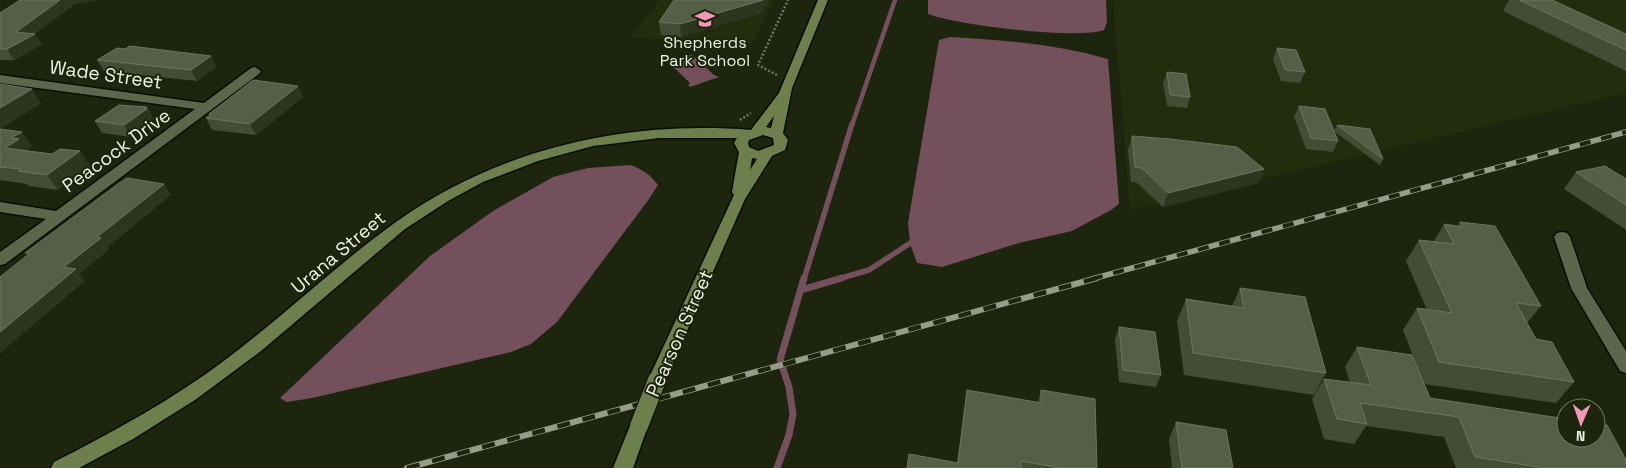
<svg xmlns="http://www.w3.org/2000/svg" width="1626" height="468" viewBox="0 0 1626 468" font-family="'Space Grotesk',sans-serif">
<rect width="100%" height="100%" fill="#1d250e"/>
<path fill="#232d0e" d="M659 0H774L751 46 631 37Z
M1113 0H1626V93L1130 210Z"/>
<path fill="#73505b" d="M928 0H1106L1107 22 1104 30C1077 40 957 25 928 14Z
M950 37C1002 40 1057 44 1108 59L1119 204 1111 210 1072 231 1019 243 942 267 917 263 910 243 908 223 939 40Z
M692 55 714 75 719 77 690 87 688 85 690 83 668 62Z
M631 165C643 170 650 174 658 185L649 199 557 322 531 344 511 352 312 398 287 402 280 398 430 256 493 211 553 177 588 168Z"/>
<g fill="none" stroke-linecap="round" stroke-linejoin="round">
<path stroke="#73505b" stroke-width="4.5" d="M852 125 895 0"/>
<path stroke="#73505b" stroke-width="5.5" d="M804 279 852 124
M838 279 869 270 915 240"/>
<path stroke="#73505b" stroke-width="7" d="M801 290 842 278
M777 468 789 435 793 414 789 387 780 360 804 278"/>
<defs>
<path id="street" d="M255 67 261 71 259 74 5 264 0 265V252L46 219 0 212V202L56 211 195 109 0 83V75L204 103 251 68Z
M1562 232 1567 233 1570 237 1587 288 1626 351V373L1620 371 1571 288 1554 237 1557 233Z"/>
<path id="secondary" d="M818 0H828L792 88 783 133 788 140 785 150 772 156 745 199 663 385 657 387 651 385 648 380 734 195 732 192 739 152 734 143 737 138H659L593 146 538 161 483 182 448 201 405 229 261 351 195 400 133 439 79 468H51L54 462C113 432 172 400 225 360 284 316 336 265 396 222 498 149 626 120 751 130L779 93ZM774 116 771 128 766 127ZM763 135 773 138 774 145 758 151 749 147 748 143 749 140ZM752 158 757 159 750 170Z
M639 418 646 421 648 426 633 468H613L632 421Z"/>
</defs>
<use href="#street" stroke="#080e00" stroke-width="3"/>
<use href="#secondary" stroke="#080e00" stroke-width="3"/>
<path stroke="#707763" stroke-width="2.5" stroke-dasharray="2 2" stroke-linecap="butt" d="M777 75 758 65 788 0
M740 120 751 113"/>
<use href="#street" fill="#5c664c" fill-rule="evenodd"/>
<use href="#secondary" fill="#6e7f4e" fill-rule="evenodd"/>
<defs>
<path id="rail-far1" d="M1092 279 1626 132"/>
<path id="rail" d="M407 468 1097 278"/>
</defs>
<use href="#rail-far1" stroke="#969c8a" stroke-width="5.5"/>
<use href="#rail" stroke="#969c8a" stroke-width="6"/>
<use href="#rail-far1" stroke="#1d250e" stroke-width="4" stroke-dasharray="11" stroke-linecap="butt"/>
<use href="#rail" stroke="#1d250e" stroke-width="4.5" stroke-dasharray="13" stroke-linecap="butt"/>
<defs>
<path id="secondary-bridge" d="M639 426 657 380"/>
</defs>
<use href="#secondary-bridge" stroke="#080e00" stroke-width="20" stroke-linecap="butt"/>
<use href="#secondary-bridge" stroke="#6e7f4e" stroke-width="18"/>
</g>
<path fill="#434c34" d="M20 0H96L75 4 34 34 42 44 14 60H0V13Z
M1509 0H1552L1626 34V71L1503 11Z
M769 6 764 7V12L681 37 661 35 659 22Z
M1277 48 1305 72 1300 83 1281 81 1273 59Z
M211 56 216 67 197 81 104 71 97 60Z
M1167 72 1190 97 1187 108 1167 106 1163 83Z
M0 84 41 103 0 129 32 146 26 150 27 151 52 154 80 151 90 166 58 190 29 186 27 184 0 180Z
M298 86 303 97 256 135 212 130 206 118 210 115 209 114Z
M1299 106 1334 131 1337 125 1383 159 1380 165 1334 131 1338 141 1333 152 1306 149 1294 117Z
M147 107 153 118 152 119 153 120 131 137 102 133 95 121Z
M1132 136 1264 169 1258 183 1163 207 1137 183 1131 182 1128 150Z
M1576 172 1626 179V231L1625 229 1564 189Z
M1460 222 1541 306 1527 323 1536 339 1574 382 1556 403 1424 384 1403 330 1417 308 1427 310 1406 261 1419 240 1434 241 1444 224 1457 226Z
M1240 288 1326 373 1314 395 1184 375 1177 321 1186 299 1232 306Z
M1119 327 1161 375 1156 387 1119 382 1115 339Z
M1357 347 1430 398 1626 468H1456L1444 437 1366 426 1354 444 1324 439 1312 399 1324 379 1350 382 1345 367Z
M967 390 1038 402 1041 390 1097 468H907L957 463 964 410Z
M1176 422 1233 468H1172L1169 439Z"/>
<path fill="#2c351d" d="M60 0H96L75 4 31 36 35 34 42 44 14 60 7 49 16 32Z
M759 0H768L769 6 764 7V12L681 37 680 24Z
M211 56 216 67 197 81 191 70Z
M298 86 303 97 256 135 250 124Z
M32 89 41 103 0 129V108Z
M147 107 153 118 152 119 153 120 131 137 124 125Z
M22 132 32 146 26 150 29 154 5 148 11 138Z
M80 151 90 166 58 190 47 175Z
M1264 169 1258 183 1163 207 1168 193Z
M164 184 171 195 108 247 109 250 79 274 85 281 0 353V332L64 267 97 237Z"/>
<path fill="#555e47" stroke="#6d7560" d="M20 0H60L16 32 35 34 7 49H0V13Z
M674 0H763L680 24 659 22Z
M1519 0H1552L1626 34V50Z
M130 46 211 56 191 70 97 60 117 48 125 49Z
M1277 48 1296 50 1305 72 1285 70Z
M1167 72 1186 74 1190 97 1170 95Z
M253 80 298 86 250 124 206 118 211 114H209Z
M0 84 32 89 0 108Z
M119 105 147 107 144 109H147L124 125 95 121Z
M1299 106 1325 109 1338 141 1311 138Z
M1337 125 1370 129 1383 159Z
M0 129 22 132 11 138 19 139 5 148 52 154 60 149 80 151 47 175 18 171 21 169 0 167Z
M1132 136 1170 139 1237 147 1264 169 1168 193 1142 168 1135 167Z
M1605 166 1626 179V205L1576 172Z
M127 178 164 184 97 237 101 238 64 267 76 269 0 332V277L29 254 25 253 118 184Z
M1460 222 1495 226 1541 306 1516 303 1536 339 1552 342 1574 382 1439 362 1417 308 1452 313 1419 240 1454 244 1444 224 1463 227Z
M1240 288 1305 297 1326 373 1193 353 1186 299 1244 308Z
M1119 327 1155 332 1161 375 1123 370Z
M1357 347 1412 355 1430 398 1566 419V438H1596V424L1607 425 1626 460V468H1545L1475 457 1459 417 1360 403 1367 424 1337 419 1324 379 1371 385Z
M967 390 1041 403V390L1095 399 1097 468H1061L1021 461V468H907L909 454 958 463Z
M1176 422 1226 430 1233 468H1182Z"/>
<defs>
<symbol id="school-bare" viewBox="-9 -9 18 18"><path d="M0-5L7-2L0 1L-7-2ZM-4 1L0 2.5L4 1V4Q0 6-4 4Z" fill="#f09ab7" stroke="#1d250e" stroke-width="2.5" paint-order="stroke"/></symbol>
</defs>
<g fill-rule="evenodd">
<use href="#school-bare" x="691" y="5" width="28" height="28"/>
</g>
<g text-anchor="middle" stroke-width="4" stroke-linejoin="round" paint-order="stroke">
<g font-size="16" fill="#edf3e4" stroke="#1d250e">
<text x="705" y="48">Shepherds<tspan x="705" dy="18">Park School</tspan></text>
</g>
<g font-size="19" fill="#edf3e4" stroke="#1d250e">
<text transform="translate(106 74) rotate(8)" y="7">Wade Street</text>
<text transform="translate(116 150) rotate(-36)" y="7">Peacock Drive</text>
<text transform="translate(338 252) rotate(-40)" y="7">Urana Street</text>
<text transform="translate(679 333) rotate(-66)" y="7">Pearson Street</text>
</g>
</g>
<g transform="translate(1581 423) rotate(182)"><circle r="24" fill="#1d250e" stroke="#707764"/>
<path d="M0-4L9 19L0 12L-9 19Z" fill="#f09ab7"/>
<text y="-8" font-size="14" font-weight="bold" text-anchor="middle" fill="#edf3e4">N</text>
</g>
</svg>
